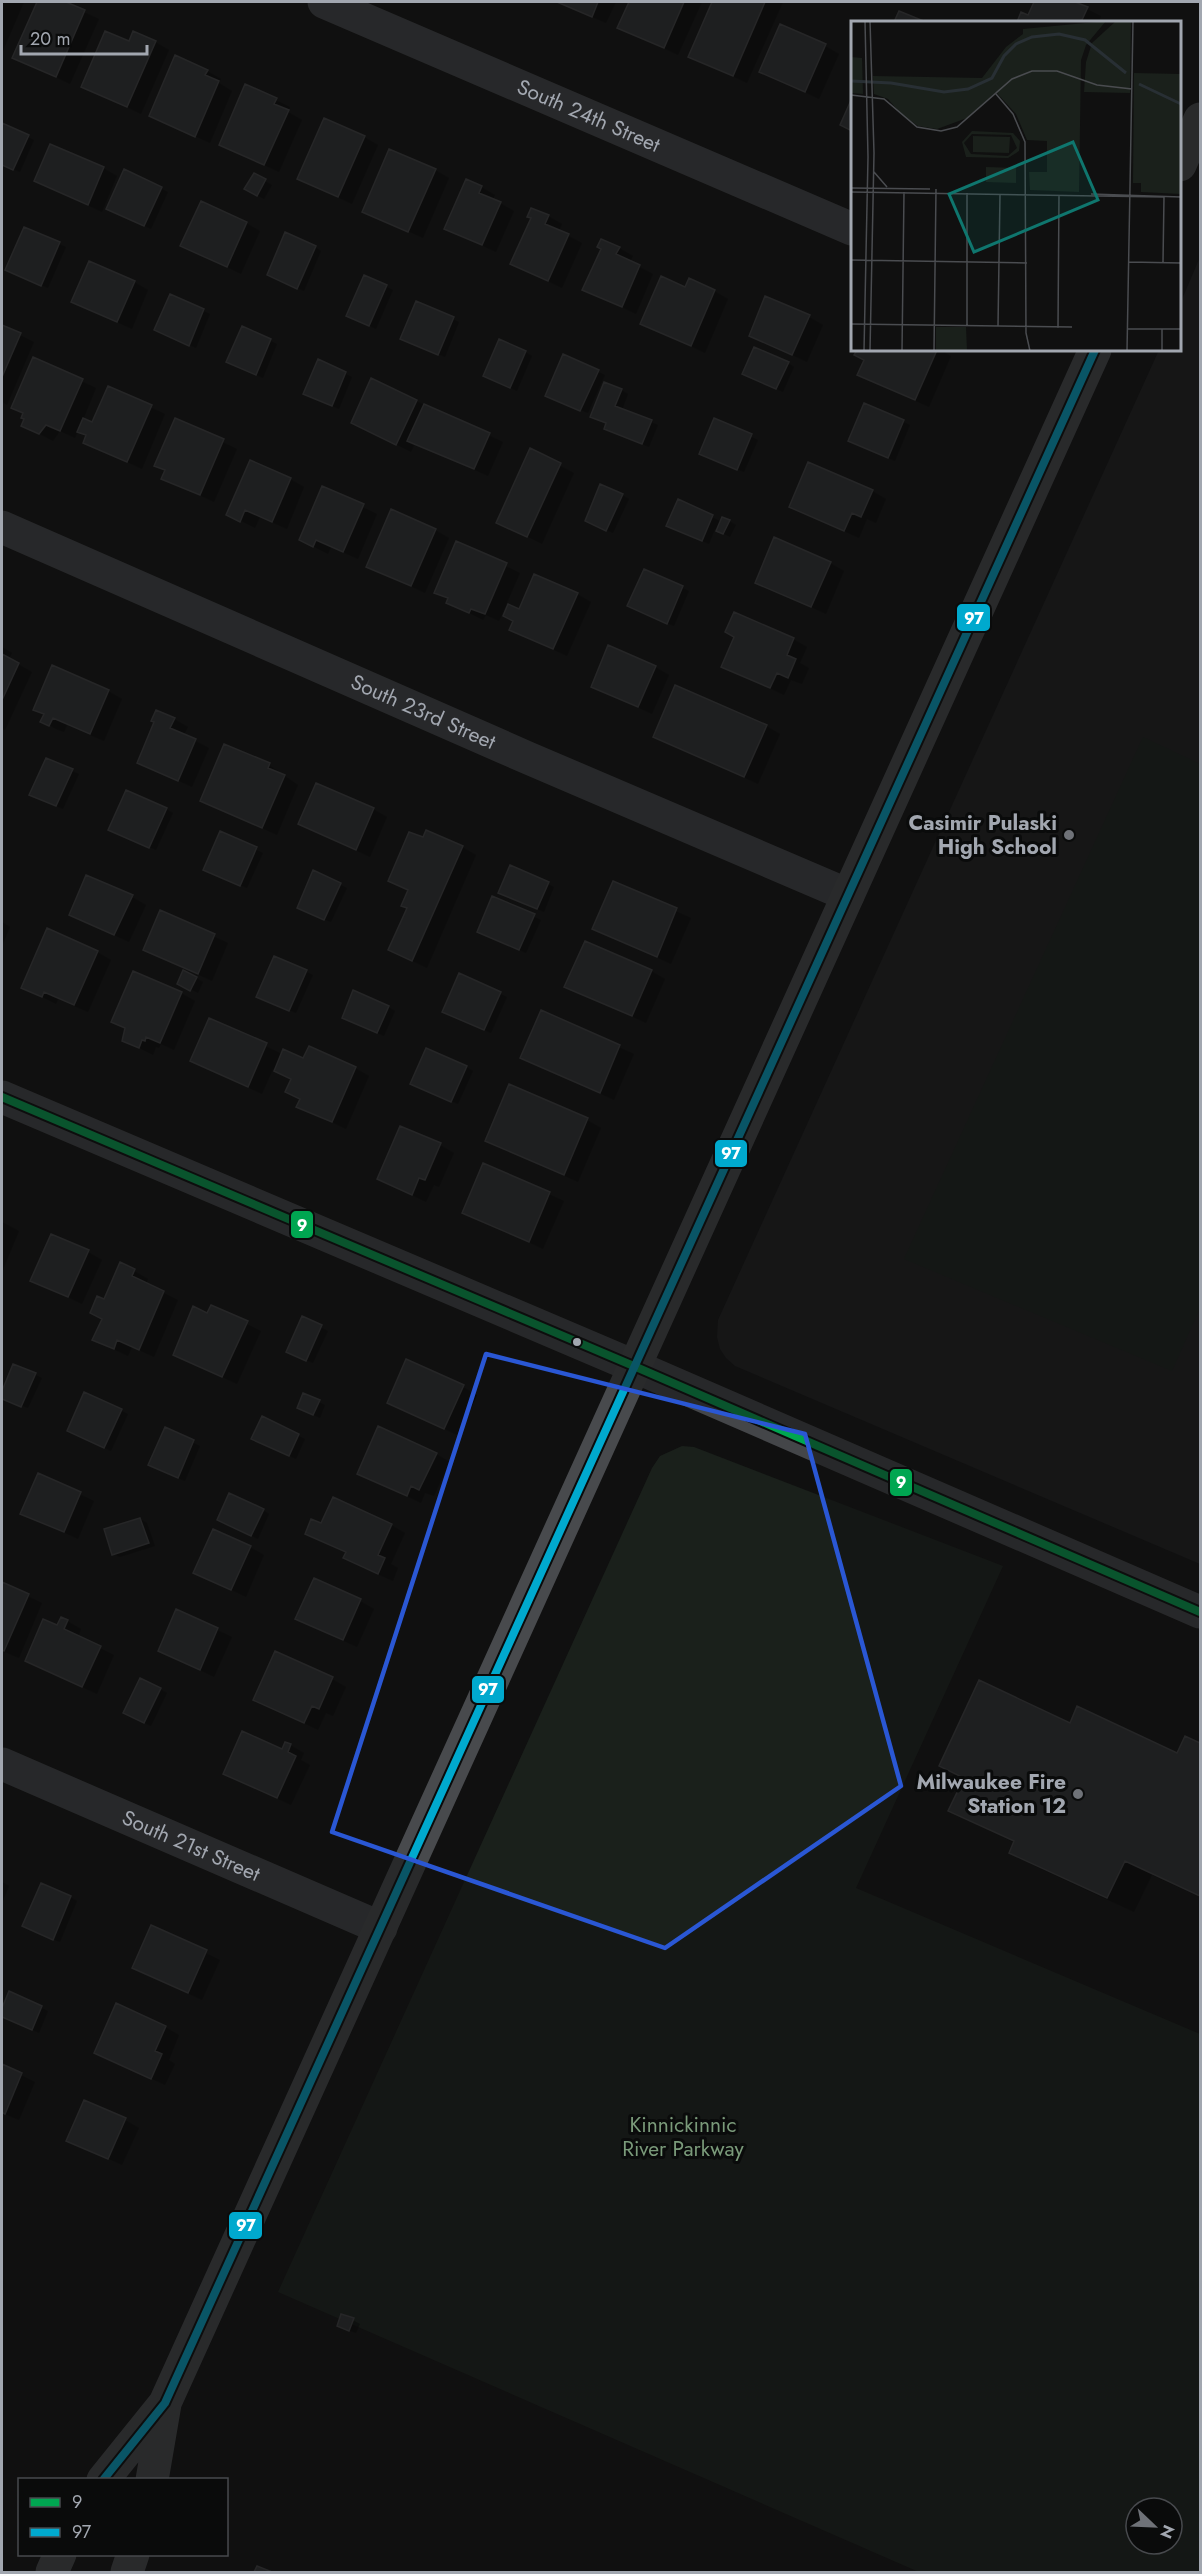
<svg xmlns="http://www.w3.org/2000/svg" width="1202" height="2574" viewBox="0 0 1202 2574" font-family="Jost,sans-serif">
<rect width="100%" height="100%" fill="#101010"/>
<path fill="#1d1d1e" d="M1200 257V1564L735 1366 726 1358 720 1349 717 1337 718 1320 1159 350H1180V304Z"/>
<path fill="#1a201b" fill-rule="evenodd" d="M1143 737 1200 764V1308L1172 1371 904 1259Z
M682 1446 694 1447 1003 1566 856 1888 1200 2034V2572H919L278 2292 652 1468 660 1456ZM1136 2508H1172V2544H1136Z"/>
<path fill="#0007" d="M2 2H24L2 53Z
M39 2H62L99 19 70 84 14 57Z
M557 2H616L606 23Z
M631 2H702L678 55 619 27Z
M714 2H783L747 83 690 56Z
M1035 2H1072L1101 16 1099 22H1019L1022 14 1028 18Z
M155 42 169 50 141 114 83 86 130 43Z
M825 46 839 54 819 99 761 71Z
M207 71 221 79 219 83 232 91 210 143 151 116Z
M246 86 290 107 288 112 302 120 279 172 221 145Z
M2 124 34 140 20 172 2 164Z
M364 137 378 145 352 204 299 179Z
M103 168 117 176 102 212 36 181Z
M435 170 449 178 423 238 364 211Z
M125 171 168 192 151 229 114 212Z
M254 175 272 185 264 199 246 189Z
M481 187 495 195 493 199 514 211 496 252 446 229Z
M548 216 562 224 559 231 582 243 562 288 512 264Z
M246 223 260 231 241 274 182 245Z
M59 244 66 247 48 288 14 273Z
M315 247 321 251 304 291 275 278Z
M619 248 633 256 630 262 653 274 636 314 584 289Z
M365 277 393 290 376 329 355 319Z
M134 282 148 290 132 329 73 302Z
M714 291 728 299 705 353 642 323Z
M170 296 210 314 196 348 163 333Z
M809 317 823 325 807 362 750 335Z
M453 319 459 322 445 357 409 342Z
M2 326 34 342 7 405 2 402Z
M243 328 277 344 263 378 234 365Z
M859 350H940L951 356 929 407 859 375 865 360 856 355Z
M525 352 532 356 517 391 491 379Z
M563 356 605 375 588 413 553 399Z
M34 359 96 388 83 420 93 424 109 388 165 414 142 469 85 442 87 436 78 430 75 438 60 431 53 441 23 425Z
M318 361 352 377 339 409 311 397Z
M788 363 794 367 783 392 751 377Z
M621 390 628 394 622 410 658 425 649 447 612 432 607 424 592 416Z
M416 401 503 442 488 476 415 443 411 452 353 423Z
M865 405 910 425 895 461 856 444Z
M176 420 237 449 214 502 163 478 166 471 156 465Z
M715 420 758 440 744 472 707 457Z
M530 450 574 473 542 544 498 522Z
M290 479 304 487 287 529 260 517 255 528 228 514Z
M323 488 377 514 358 559 331 547 328 554 301 540Z
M872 491 886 499 876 523 867 519 859 538 791 507Z
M622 495 629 499 613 533 591 523Z
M678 501 722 522 729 521 736 525 730 537 715 529 709 544 675 529Z
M435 530 449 538 425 593 368 566Z
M457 543 520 573 506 605 519 610 577 594 591 602 567 656 511 630 515 621 509 607 506 606 499 621 486 615 483 620 448 602 449 600 436 592Z
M830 563 844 571 826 614 757 582Z
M644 571 689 591 674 626 635 610Z
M793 639 807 647 800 663 809 668 802 684 791 680 784 695 723 666Z
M2 647 12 653 9 659 32 672 5 730 2 728Z
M655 667 669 675 652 714 592 686Z
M108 691 122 699 104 741 67 725 64 732 56 729 42 721 45 715 35 709Z
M174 719 188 727 184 735 209 748 192 787 138 762 156 722Z
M766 726 780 734 758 784 655 736Z
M225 746 269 765 298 785 277 835 201 800Z
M72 771 79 774 63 809 38 798Z
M166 809 173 813 156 850 116 833Z
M373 809 387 817 370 857 300 824Z
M221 833 263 853 247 888 211 873Z
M424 839 462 847 476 855 427 968 404 957 409 891 390 880Z
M314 872 347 888 331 922 305 912Z
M614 883 691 918 671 964 594 928Z
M548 884 554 887 544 912 507 896Z
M132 897 146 905 129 942 71 915Z
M493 898 541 920 526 953 486 935Z
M161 912 228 943 212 981 145 950Z
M2 922 10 927 2 946Z
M97 952 111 960 88 1012 58 999 56 1004 23 987Z
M275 958 313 975 296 1013 265 1000Z
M651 971 665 979 646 1023 566 986Z
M460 975 507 997 491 1033 451 1015Z
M196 978 203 982 198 993 179 983Z
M181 993 195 1001 174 1050 161 1044 159 1048 156 1047 153 1055 124 1040 126 1029 113 1022Z
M388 1007 395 1011 384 1036 343 1018Z
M541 1012 634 1054 614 1100 522 1057Z
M210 1020 282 1054 304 1060 355 1068 369 1076 346 1129 298 1106 301 1100 287 1092 293 1080 273 1069 262 1094 192 1061Z
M466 1067 473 1071 458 1104 418 1087Z
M587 1120 601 1128 578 1182 486 1140Z
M440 1145 454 1153 439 1187 434 1185 426 1202 379 1179Z
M484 1165 564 1201 543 1249 464 1212Z
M2 1222 19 1231 2 1272Z
M88 1252 102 1260 82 1304 32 1280Z
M134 1271 148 1279 146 1284 178 1300 154 1357 132 1347 128 1356 94 1340 104 1319 105 1301Z
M211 1307 261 1331 237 1384 175 1355Z
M303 1318 328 1331 313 1363 294 1355Z
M14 1365 42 1378 28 1408 2 1398Z
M463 1387 477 1395 459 1436 389 1402Z
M85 1394 128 1414 111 1451 75 1435Z
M319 1402 325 1405 320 1418 305 1411Z
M262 1418 305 1439 296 1459 260 1442Z
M166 1429 200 1446 185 1481 156 1469Z
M436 1454 450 1462 434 1496 425 1493 421 1503 359 1473Z
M39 1475 94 1501 78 1539 22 1513Z
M263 1510 269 1514 258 1539 225 1524Z
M140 1519 147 1523 155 1546 120 1557 113 1554Z
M322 1525H391L405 1533 391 1564 398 1568 393 1581 359 1566 345 1558 348 1553 307 1533Z
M250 1547 264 1555 246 1597 195 1572Z
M2 1584 42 1603 19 1658 2 1651Z
M360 1601 374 1609 357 1647 311 1626Z
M177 1611 232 1637 214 1677 159 1650Z
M67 1621 81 1629 78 1637 114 1655 97 1694 41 1668Z
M332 1679 346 1687 333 1716 326 1713 318 1730 255 1699Z
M160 1689 167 1693 151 1726 131 1717Z
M1070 1725 1178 1755 1186 1738 1200 1745V1897L1152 1875 1134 1912 1037 1867 1011 1852 1015 1843 950 1811 965 1779 941 1765Z
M290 1745 304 1753 301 1760 310 1765 291 1805 225 1774 283 1751Z
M2 1882 9 1886 2 1903Z
M70 1897 77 1901 60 1942 30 1930Z
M151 1927 220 1960 202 2000 134 1968Z
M9 1993 48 2011 39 2033 2 2016Z
M165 2027 179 2035 169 2060 175 2064 165 2085 96 2053Z
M2 2066 35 2082 19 2120 2 2113Z
M125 2120 139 2128 122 2165 68 2140Z
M353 2320 360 2324 356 2333 345 2329Z"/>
<path fill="#303133" stroke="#404143" stroke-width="1.5" d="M37 2H66L85 10 56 77 12 58Z
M557 2H598L592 17Z
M629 2H684L664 48 617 28Z
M712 2H765L733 76 688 57Z
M1034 2H1075L1088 7 1081 22H1017L1021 12 1028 15Z
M899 11 926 22H894Z
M780 24 826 44 805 92 759 72Z
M105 31 129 41 133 31 156 41 127 107 81 87Z
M175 55 208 70 205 75 219 81 195 137 149 116Z
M245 84 277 98 274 104 289 110 264 165 219 145Z
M852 98V131L840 125Z
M324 118 365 136 338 197 297 179Z
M2 123 29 135 13 170 2 165Z
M50 144 104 167 88 205 34 181Z
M389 149 436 169 408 232 362 212Z
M124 169 162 187 144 226 106 209Z
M254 173 266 179 257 196 244 189Z
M466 179 482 186 479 193 501 202 482 245 444 229Z
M201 201 247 222 227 267 180 246Z
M531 208 549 215 545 224 569 234 548 281 510 264 531 218 527 217Z
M24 227 60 242 41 286 5 270Z
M285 232 316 246 297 289 267 275Z
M601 239 620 247 616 254 640 265 622 307 582 290 601 249 597 247Z
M89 261 135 281 117 322 71 302Z
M364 275 387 285 369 326 346 316Z
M661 276 685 287 689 278 715 290 691 346 640 324Z
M170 294 204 309 189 346 154 330Z
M765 296 810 315 792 355 749 336Z
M416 301 454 317 438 355 400 339Z
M2 325 21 333 2 377Z
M242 326 271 339 256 375 226 362Z
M499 339 526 351 510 388 483 376Z
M754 347 789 362 776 389 742 374Z
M857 350H937L915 400 857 375 864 360 854 355Z
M563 354 599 370 580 411 545 396Z
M33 357 83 379 60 431 46 425 39 434 21 426 24 419 21 418 23 413 11 408Z
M318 359 346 372 332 406 303 394Z
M371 378 417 400 396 445 351 423Z
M604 382 622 389 615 406 652 420 642 444 604 429 606 423 590 417Z
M108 386 152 405 127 462 83 443 86 435 77 432 83 418 92 422Z
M864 403 904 420 888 458 848 441Z
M424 404 490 433 474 469 407 441Z
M175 418 224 439 200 495 161 479 165 470 154 466Z
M714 418 752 434 737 470 699 454Z
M530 448 561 463 527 537 496 523Z
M250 460 291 478 272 522 245 510 240 522 226 515Z
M808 462 873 490 861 517 852 513 844 531 789 507Z
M600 484 623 494 606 531 585 521Z
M322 486 364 504 343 552 316 540 313 547 299 540Z
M678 499 713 515 702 541 666 526Z
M391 509 436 529 411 586 366 567Z
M722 517 730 520 723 534 716 531Z
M774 537 831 562 811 607 755 583Z
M456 541 507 563 485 614 471 609 469 613 446 603 448 598 434 593Z
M644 569 683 586 667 624 627 606Z
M534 574 578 593 553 649 509 630 513 621 503 616 508 604 519 609Z
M734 612 794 638 787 655 796 659 788 678 777 673 770 688 721 667 734 637 725 632Z
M608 645 656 666 638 707 591 687Z
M2 654 19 663 2 700Z
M52 665 109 690 90 734 53 718 49 726 40 722 44 714 33 710Z
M675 685 767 725 744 777 653 737Z
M156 710 175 718 170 728 196 739 178 781 137 763 154 722 151 721Z
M224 744 270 763 268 768 285 775 262 828 200 801Z
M46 758 73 769 56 806 29 795Z
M316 783 374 808 356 850 298 824Z
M126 790 167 808 149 848 108 830Z
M426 830 463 846 412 961 388 950 407 908 401 906 408 890 388 881 409 832 423 837Z
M220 831 257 847 240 886 203 870Z
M510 865 549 882 537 909 498 893Z
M313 870 341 883 324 920 297 908Z
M86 875 133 895 114 935 69 915Z
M613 881 677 908 657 957 592 929Z
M492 896 535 914 519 950 477 932Z
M160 910 215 934 198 974 143 950Z
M47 928 98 951 74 1005 44 992 42 997 21 988Z
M585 941 652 970 632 1016 564 987Z
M274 956 307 970 289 1011 256 997Z
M183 970 197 977 190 991 177 984Z
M133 971 182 992 160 1043 146 1037 145 1041 142 1040 139 1048 122 1041 125 1028 111 1022Z
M459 973 501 992 484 1030 442 1012Z
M353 990 389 1006 377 1033 342 1018Z
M541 1010 620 1045 600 1093 520 1058Z
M209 1018 267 1043 248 1087 190 1061Z
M309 1046 356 1067 332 1122 296 1107 300 1099 285 1092 291 1079 274 1071 283 1049 303 1058Z
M426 1048 467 1066 451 1102 410 1084Z
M509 1084 588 1118 564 1175 485 1141Z
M400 1126 441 1143 425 1180 419 1178 412 1195 377 1179Z
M483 1163 550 1192 529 1242 462 1213Z
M51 1234 89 1250 68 1297 30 1281Z
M120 1262 135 1269 132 1276 164 1291 139 1350 117 1340 114 1349 92 1340 102 1319 90 1313 97 1296 104 1299Z
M211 1305 248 1321 222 1377 173 1355 193 1306 207 1313Z
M302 1316 322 1325 306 1361 286 1352Z
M406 1359 464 1385 444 1429 387 1403Z
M13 1364 36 1373 21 1407 2 1399V1391Z
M84 1392 122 1409 104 1448 67 1431Z
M303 1393 320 1400 313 1415 297 1408Z
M262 1416 299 1434 289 1456 251 1439Z
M378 1426 437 1453 419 1490 411 1486 407 1496 357 1474Z
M165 1427 194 1440 178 1478 148 1465Z
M38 1473 81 1492 64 1532 20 1514Z
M229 1493 264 1509 251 1536 217 1520Z
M333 1497 392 1524 378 1555 385 1558 378 1574 343 1558 346 1552 305 1534 311 1519 321 1523Z
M140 1518 149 1543 112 1555 104 1529Z
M213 1529 251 1546 231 1590 193 1573Z
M314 1578 361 1599 343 1640 295 1619Z
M2 1582 29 1594 4 1651 2 1650Z
M176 1609 218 1628 200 1670 158 1651Z
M61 1617 68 1620 64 1629 101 1646 82 1687 25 1661 43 1619 57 1625Z
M275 1651 333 1677 319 1709 312 1706 304 1723 253 1700Z
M140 1678 161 1688 144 1723 123 1713Z
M979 1680 1070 1723 1077 1706 1177 1753 1185 1736 1200 1743V1896L1125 1861 1107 1898 1009 1853 1014 1841 948 1811 964 1778 939 1766Z
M242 1731 282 1749 285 1742 291 1744 288 1752 296 1756 277 1798 223 1774Z
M41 1883 71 1896 53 1940 22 1926Z
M151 1925 207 1950 188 1993 132 1968Z
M9 1991 42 2006 32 2030 2 2017V2008Z
M116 2003 166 2026 155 2051 162 2054 151 2079 94 2053Z
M2 2064 22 2073 5 2114 2 2112Z
M84 2100 126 2118 108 2159 66 2141Z
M341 2314 354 2318 349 2331 337 2326Z
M257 2566 272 2572H254Z"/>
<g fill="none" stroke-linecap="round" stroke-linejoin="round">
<g stroke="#444649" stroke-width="33">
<path id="s1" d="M324 2 852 229"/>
<path id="s2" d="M2 527 528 758 848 895"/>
<path d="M2 1097 636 1367 1200 1612"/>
<path id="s3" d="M2 1764 381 1928"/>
</g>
<path stroke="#484a4d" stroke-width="33" d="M1180 165 1200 119
M103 2480 165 2403 1095 350
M152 2480 165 2404
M52 2572 60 2554
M127 2572 133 2554"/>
<defs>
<path id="bus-1" d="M2 1097 636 1367 1200 1612"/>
<path id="bus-2" d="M103 2480 165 2403 1095 350"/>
</defs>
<use href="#bus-1" stroke="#0a0b0b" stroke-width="12"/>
<use href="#bus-2" stroke="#0a0b0b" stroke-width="12"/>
<use href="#bus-1" stroke="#00a651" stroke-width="8"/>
<use href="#bus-2" stroke="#00a9ce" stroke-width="8"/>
</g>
<path d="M0 0H1202V2574H0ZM486 1354 805 1434 901 1786 665 1948 332 1832Z" fill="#101010" fill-opacity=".55" fill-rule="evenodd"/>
<path fill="none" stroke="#2a57d4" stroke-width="4.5" stroke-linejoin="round" d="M486 1354 805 1434 901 1786 665 1948 332 1832Z"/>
<g fill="#6f7278" stroke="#0a0b0b" stroke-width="2">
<circle cx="1069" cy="835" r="6"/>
<circle cx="1078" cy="1794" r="6"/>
</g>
<circle fill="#a2a7b0" stroke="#0a0b0b" stroke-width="2" cx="577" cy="1342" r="5"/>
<g text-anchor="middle" stroke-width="6" stroke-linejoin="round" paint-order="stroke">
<g font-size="21" fill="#a2a7b0" stroke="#0a0b0b">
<text dy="7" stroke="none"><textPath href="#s1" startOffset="288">South 24th Street</textPath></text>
<text dy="7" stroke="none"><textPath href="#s2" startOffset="460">South 23rd Street</textPath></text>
<text dy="7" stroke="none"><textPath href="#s3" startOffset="206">South 21st Street</textPath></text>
</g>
<g font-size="21" font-weight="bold" fill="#a2a7b0" stroke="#0a0b0b" text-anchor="end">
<text x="1057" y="830">Casimir Pulaski<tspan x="1057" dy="24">High School</tspan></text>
<text x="1066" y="1789">Milwaukee Fire<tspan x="1066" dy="24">Station 12</tspan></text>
</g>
<g font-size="21" fill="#7a9a7a" stroke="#0a0b0b">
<text x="683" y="2132">Kinnickinnic<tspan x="683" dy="24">River Parkway</tspan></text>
</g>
</g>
<g transform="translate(851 21)">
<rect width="330" height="330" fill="#101010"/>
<path d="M255 0 235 24 230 39 228 171 179 169 178 151H196V120L176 119 165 93 145 71 116 97 86 108 67 105 50 93 37 78 23 73 22 55 131 57 155 26 172 13V8ZM265 0H280L279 72 233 71 235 41 241 22ZM0 36 11 37 12 73 0 72ZM283 52 330 53V173L290 171V162H282ZM121 110 162 112 169 120 168 130 157 137 115 136 111 121ZM121 113 160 114 166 127 157 135 120 133 113 122ZM122 115 159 116 158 132 122 131ZM135 146 165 147V162L135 161ZM85 306H115L116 330H85Z" fill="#1a201b" fill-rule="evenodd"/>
<path fill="none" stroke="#282f34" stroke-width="3" d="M0 60 40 62 93 71 117 68 141 57 153 35 165 23 181 16 208 13 234 19 275 52M288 63 330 83"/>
<path fill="none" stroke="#4a4c50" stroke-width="1.5" d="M145 73 162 93 174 121 175 312 179 330M0 74 33 78 66 106 90 110 106 106 161 58 181 50H206L246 64 281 68M23 151 36 166M0 167 79 168M0 171 313 176M240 173 330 176M0 239 176 242M278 241 330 242M312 241 313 176M0 303 221 306M116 305V172M147 305 149 173M207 307 208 174M276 308H330M13 330 17 136 14 0M19 330 23 132 19 0M51 330 53 171M83 330 85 168M276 330 282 0M311 330V308"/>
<path fill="#0f766e" fill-opacity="0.15" stroke="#0f766e" stroke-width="3" d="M222 121 247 179 123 231 98 173Z"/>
<rect width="330" height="330" fill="none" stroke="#a2a7b0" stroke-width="3"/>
</g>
<g stroke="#0a0b0b" stroke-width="2">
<rect x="956" y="603" width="35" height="29" rx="6" fill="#00a9ce"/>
<rect x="714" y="1139" width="34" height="29" rx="6" fill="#00a9ce"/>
<rect x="290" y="1210" width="24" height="29" rx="6" fill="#00a651"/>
<rect x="889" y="1468" width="24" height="29" rx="6" fill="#00a651"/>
<rect x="471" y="1675" width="34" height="29" rx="6" fill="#00a9ce"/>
<rect x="228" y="2211" width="35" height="29" rx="6" fill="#00a9ce"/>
</g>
<g font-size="16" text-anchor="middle" font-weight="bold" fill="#fff">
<text x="974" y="624">97</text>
<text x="731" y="1159">97</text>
<text x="302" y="1231">9</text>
<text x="901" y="1488">9</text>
<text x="488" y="1695">97</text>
<text x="246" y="2231">97</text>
</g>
<rect width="1202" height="2574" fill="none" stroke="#a2a7b0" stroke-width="6"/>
<rect x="18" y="2478" width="210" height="78" fill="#0a0b0b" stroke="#47494d" stroke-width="1.5"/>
<rect x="30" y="2498" width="30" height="9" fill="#00a651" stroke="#47494d" stroke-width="1.5"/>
<text x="72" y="2508" font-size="18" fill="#a2a7b0">9</text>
<rect x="30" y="2528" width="30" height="9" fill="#00a9ce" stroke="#47494d" stroke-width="1.5"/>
<text x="72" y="2538" font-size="18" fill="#a2a7b0">97</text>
<g transform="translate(1154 2526) rotate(113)"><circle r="28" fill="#0a0b0b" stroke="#47494d" stroke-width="1.5"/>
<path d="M0-4.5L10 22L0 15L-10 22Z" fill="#6f7278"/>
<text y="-9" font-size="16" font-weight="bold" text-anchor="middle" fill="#a2a7b0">N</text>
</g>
<path d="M21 45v9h126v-9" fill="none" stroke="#a2a7b0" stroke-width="3"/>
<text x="30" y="45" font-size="18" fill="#a2a7b0" stroke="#0a0b0b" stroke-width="4.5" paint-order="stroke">20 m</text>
</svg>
